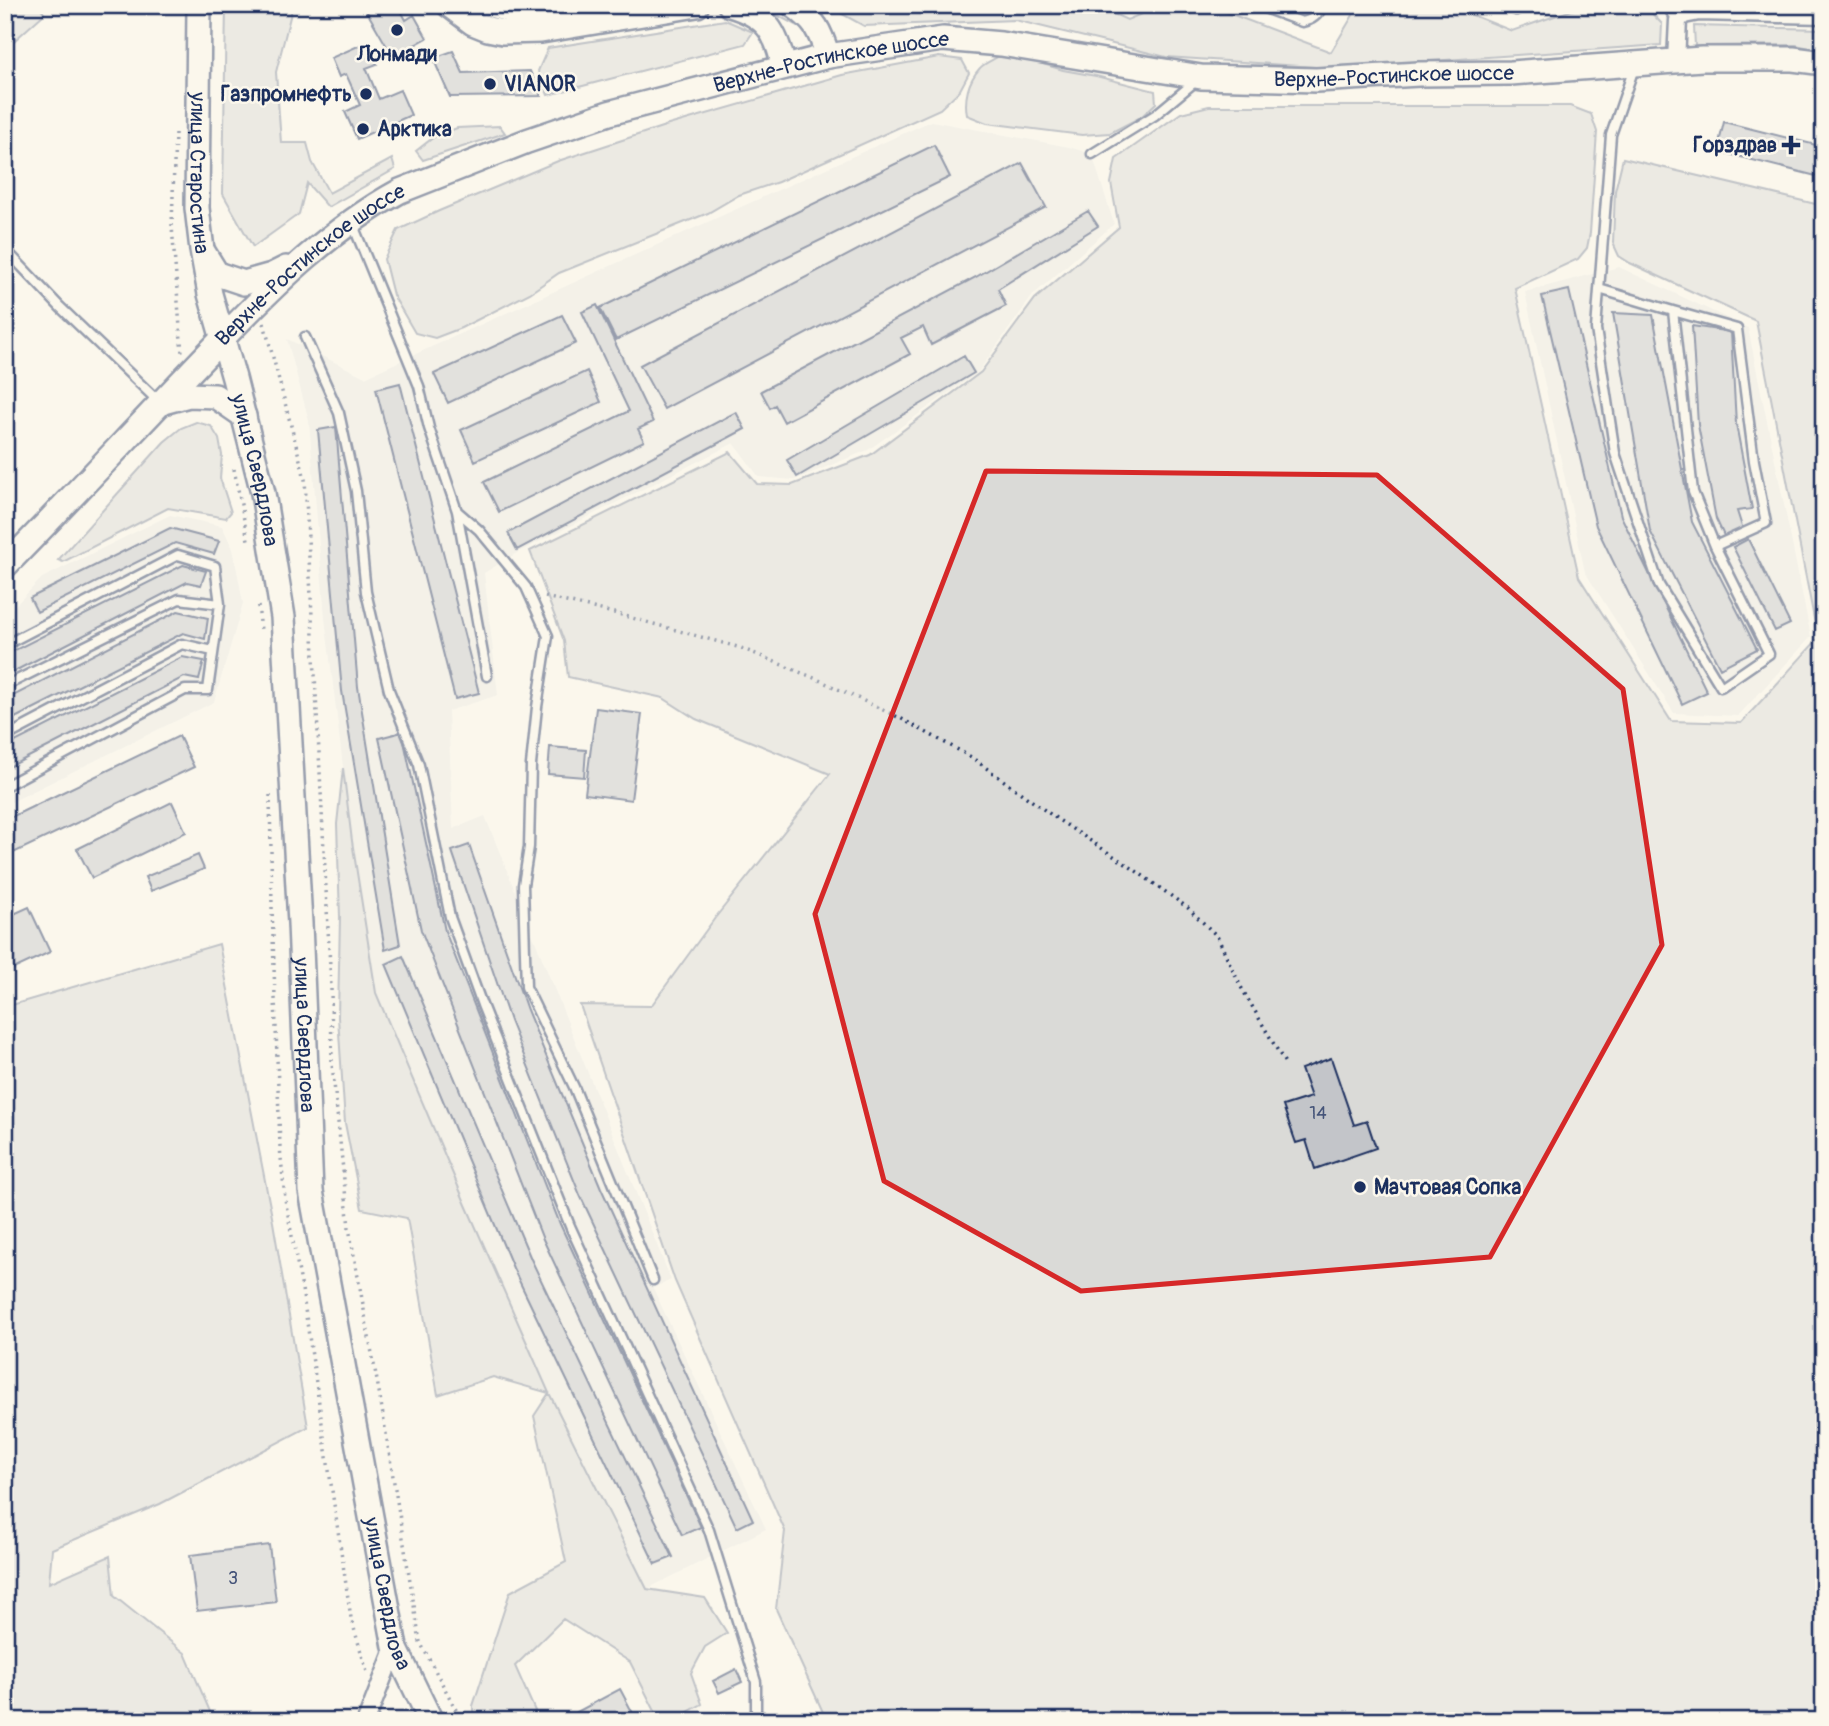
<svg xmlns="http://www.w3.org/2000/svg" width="1829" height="1726" viewBox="0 0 1829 1726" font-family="Pangolin,sans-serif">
<rect width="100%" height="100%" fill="#fbf7ec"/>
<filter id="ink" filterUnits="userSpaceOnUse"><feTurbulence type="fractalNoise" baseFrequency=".0143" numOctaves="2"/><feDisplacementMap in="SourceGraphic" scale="14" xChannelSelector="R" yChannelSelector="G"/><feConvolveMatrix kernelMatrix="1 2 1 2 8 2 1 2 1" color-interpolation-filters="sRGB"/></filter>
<g filter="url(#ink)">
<path fill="#eae8e2" d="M931 121 1069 147 1092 154 1114 224 1033 295 978 372 868 450 794 480 759 477 734 443 517 553 484 573 498 695 448 711 453 829 485 816 671 1280 653 1288 766 1529 647 1589 549 1393 466 1205 376 993 352 841 325 618 309 421 287 339 365 377Z
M1619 267 1748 328 1811 637 1738 716 1674 713 1585 572 1525 292Z
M170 515 222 526 233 549 243 603 214 702 5 805V616L42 578Z"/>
<path fill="#dadad7" stroke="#7a849a" stroke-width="2" d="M5 5H40L44 14 5 49Z
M226 5H293L276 72 281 143H307L312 162 329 193 392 159 395 169 328 207 307 183 299 214 253 247 223 194Z
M758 5H785L805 30Z
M826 5H1094L1127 20 1163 5H1207L1331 52 1359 5H1447L1512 31 1586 5H1644L1662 24 1661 45 1331 68 1166 57 1015 20 864 26Z
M725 20 753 32 745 44 548 95 538 71 548 48Z
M1694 26 1824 29V51L1796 45 1695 46Z
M999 56 1023 58 1063 70 1096 76 1155 91 1156 103 1141 117 1110 133 1082 135 987 123 967 115C964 99 968 81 980 68 984 63 993 60 999 56Z
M939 57 962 60 969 73 960 90 940 109 778 182 739 195 708 213 559 273 530 293 461 328 435 338 415 333 393 295 384 259 398 230 439 211 558 161 665 126 842 75Z
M1209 106H1570L1591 114 1597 132 1590 233 1587 248 1578 259 1515 288 1579 577 1671 721 1741 723 1818 639 1756 321 1630 263 1619 256 1613 243 1615 191 1623 158 1824 206V1721H827L776 1609 785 1531 675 1281 580 1005 651 1006 715 918 830 774 696 719 663 698 568 677 564 641 530 551 730 452 757 484 792 485 870 455 981 372 1035 299 1119 227 1111 183 1116 159 1181 113Z
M500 126 505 133 423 160 416 151 434 137 457 128Z
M196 422 211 426 219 439 222 455 220 478 231 512 226 518 168 508 63 562 58 560 164 442 181 428Z
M343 768 352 841 376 993 466 1205 549 1393 647 1589 705 1598 727 1633 705 1647 691 1673 702 1704 686 1713 687 1721H660L630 1662 563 1619 515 1666 535 1711 528 1721H473V1706L510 1592 566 1562 534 1416 549 1393 493 1377 438 1395 407 1218 362 1209 345 1123 338 1017 340 917 337 824Z
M219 944 273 1222 308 1427 160 1504 52 1549 49 1583 110 1556 114 1596 185 1653 214 1721H5V1007Z"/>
<path fill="#c3c5c9" stroke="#1b2f5e" stroke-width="2" d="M363 5H398L406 20 414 15 427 38 393 57Z
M367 42 377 64 366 68 379 99 400 90 411 115 357 139 345 112 360 105 346 74 339 77 331 58Z
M453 51 463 73 530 71 541 96 450 97 433 58Z
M1724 122 1824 147V178L1717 151Z
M934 145 950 177 616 340 600 308Z
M1022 163 1046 207 664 409 640 365Z
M1088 211 1098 226 998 289 1006 306 931 345 923 327 901 338 910 354 784 422 775 405 770 408 761 391 976 277Z
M1569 290 1621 516 1707 692 1682 704 1596 526 1542 296Z
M597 305 653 422 638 429 644 441 499 512 484 482 629 411 582 312Z
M1613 313 1653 315 1692 522 1757 649 1720 668 1650 531Z
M562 315 576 343 448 403 434 374Z
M1692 326 1731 332 1736 424 1752 509 1737 511 1743 530 1725 538 1716 519 1698 425Z
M964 356 974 373 797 477 787 460Z
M587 371 601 402 475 461 461 430Z
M400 383 479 693 455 699 376 389Z
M736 412 745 429 517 550 508 533Z
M336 427 358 687 400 945 385 950 342 691 318 430Z
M170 528 219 541 214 554 175 543 37 612 30 598Z
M1748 539 1790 624 1775 631 1733 547Z
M183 565 206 571 201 585 187 582 5 676V655Z
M178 611 208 618 205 639 183 633 5 723V700Z
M182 657 204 661 199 680 184 677 5 769V747Z
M596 708 642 714 631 800 585 794Z
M402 732 445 931 560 1224 701 1527 682 1535 542 1237 421 930 379 738Z
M179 736 194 767 5 857V820Z
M550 747 586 750 584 777 548 774Z
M172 802 186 832 92 878 77 849Z
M469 845 527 1010 601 1188 753 1520 737 1528 580 1195 510 1021 452 851Z
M198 855 204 869 151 891 145 877Z
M29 907 50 952 5 973V918Z
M403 956 531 1259 673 1557 655 1564 513 1268 386 964Z
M1331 1058 1354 1125 1367 1121 1376 1148 1315 1169 1306 1140 1296 1143 1283 1106 1311 1097 1301 1069Z
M269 1545 276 1602 197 1611 190 1555Z
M736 1669 742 1682 719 1693 713 1681Z
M620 1689 637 1721H560Z"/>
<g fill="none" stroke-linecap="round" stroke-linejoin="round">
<defs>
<path id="lane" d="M1256 5 1302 22C1313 20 1318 15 1323 5
M1505 5 1516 10 1527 5
M1665 5 1678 20
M1092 154 1155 115 1196 81
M353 225 419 386 429 428 457 511 487 676
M5 249 60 307 158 401
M1599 289 1673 311 1693 492 1715 546 1769 654 1721 687 1659 585 1615 453 1596 329 1611 135 1634 68
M1673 311 1737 329 1754 461 1766 523 1715 546
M305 337 339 413 356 491 366 592 389 690 419 765 450 917 482 1005 570 1226 709 1530 756 1682V1721
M457 511 479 530 526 587 548 636 537 707 531 765 529 847 523 885 526 987 574 1087 653 1280
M5 645 178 555 215 566 220 604 208 690H185L5 786
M5 686 179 599 220 604
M5 737 182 644 213 651"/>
<path id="street" d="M1676 61 1678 20 1684 15 1699 12 1824 15
M366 1721 395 1647"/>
<g id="secondary">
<path id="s1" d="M199 5 197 208 202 250 210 294 234 378 263 493 283 617 300 923 311 1191 395 1647 431 1721"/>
<path d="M449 5 473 23 488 29 503 32 541 31 697 5"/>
<path d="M490 5 512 11H538L576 5"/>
<path d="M730 5C767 16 776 31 784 67"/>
<path d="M793 5C816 22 819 29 828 56"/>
<path d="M204 253 217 274 244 283 272 275 286 268"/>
<path d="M160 403 189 395 215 396 244 416"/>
<path id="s2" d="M5 566C79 491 150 413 223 338 276 283 332 228 400 191L527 141 609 113 828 56 943 39 1001 44 1201 77 1316 80 1419 74 1511 73 1702 59H1793L1824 63"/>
</g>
</defs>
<use href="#lane" stroke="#1b2f5e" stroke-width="13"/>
<use href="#street" stroke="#1b2f5e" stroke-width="21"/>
<use href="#secondary" stroke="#1b2f5e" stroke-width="28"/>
<path stroke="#1b2f5e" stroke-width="3.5" stroke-dasharray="2 5" stroke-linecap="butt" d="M175 133 172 226 182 353
M264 323 305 479 331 987 332 1064 349 1228 380 1397 420 1642 462 1721
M234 469 248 540
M545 597 614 613 741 648 819 680 900 718 971 757 1057 819 1132 868 1188 908 1217 936 1241 987 1286 1065
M258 606 261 630
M270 795 272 907 280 1147 285 1199 302 1289 351 1618 367 1672"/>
<use href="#lane" stroke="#fbf7ec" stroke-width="8"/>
<use href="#street" stroke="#fbf7ec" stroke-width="16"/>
<use href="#secondary" stroke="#fbf7ec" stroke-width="23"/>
</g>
</g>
<path d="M0 0H1829V1726H0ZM986 471 1377 475 1623 689 1662 945 1490 1257 1081 1291 884 1181 815 914Z" fill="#fbf7ec" fill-opacity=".55" fill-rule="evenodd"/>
<path fill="none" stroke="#d62828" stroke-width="5" stroke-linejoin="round" d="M986 471 1377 475 1623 689 1662 945 1490 1257 1081 1291 884 1181 815 914Z"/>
<g fill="#1b2f5e" stroke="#fbf7ec" stroke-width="2.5">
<circle cx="397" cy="30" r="7"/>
<circle cx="490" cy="84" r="7"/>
<circle cx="366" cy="94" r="7"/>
<circle cx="363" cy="129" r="7"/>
<path d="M1787.5 134.5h7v7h7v7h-7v7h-7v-7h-7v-7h7z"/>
<circle cx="1360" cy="1187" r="7"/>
</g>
<g text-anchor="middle" stroke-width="5" stroke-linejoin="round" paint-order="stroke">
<g font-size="18" fill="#455479">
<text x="1318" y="1119">14</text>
<text x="233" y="1584">3</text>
</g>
<g font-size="21" font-weight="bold" fill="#1b2f5e" stroke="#fbf7ec" text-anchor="start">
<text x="397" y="61" text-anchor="middle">Лонмади</text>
<text x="504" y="91">VIANOR</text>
<text x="352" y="101" text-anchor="end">Газпромнефть</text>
<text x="377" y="136">Арктика</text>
<text x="1777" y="152" text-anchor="end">Горздрав</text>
<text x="1374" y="1194">Мачтовая Сопка</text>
</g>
<g font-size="21" fill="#1b2f5e" stroke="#fbf7ec">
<text dy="7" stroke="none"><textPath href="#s2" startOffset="998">Верхне-Ростинское шоссе</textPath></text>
<text dy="7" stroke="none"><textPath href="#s2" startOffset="1566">Верхне-Ростинское шоссе</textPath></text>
<text dy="7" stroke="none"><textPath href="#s1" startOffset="168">улица Старостина</textPath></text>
<text dy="7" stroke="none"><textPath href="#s2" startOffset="430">Верхне-Ростинское шоссе</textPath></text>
<text dy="7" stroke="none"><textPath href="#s1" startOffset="472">улица Свердлова</textPath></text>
<text dy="7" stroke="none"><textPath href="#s1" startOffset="1040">улица Свердлова</textPath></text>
<text dy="7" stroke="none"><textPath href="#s1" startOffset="1606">улица Свердлова</textPath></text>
</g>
</g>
<rect width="1829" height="1726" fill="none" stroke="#fbf7ec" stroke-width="28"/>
<rect x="14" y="14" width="1801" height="1698" fill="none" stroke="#1b2f5e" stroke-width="2.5" filter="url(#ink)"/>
</svg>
